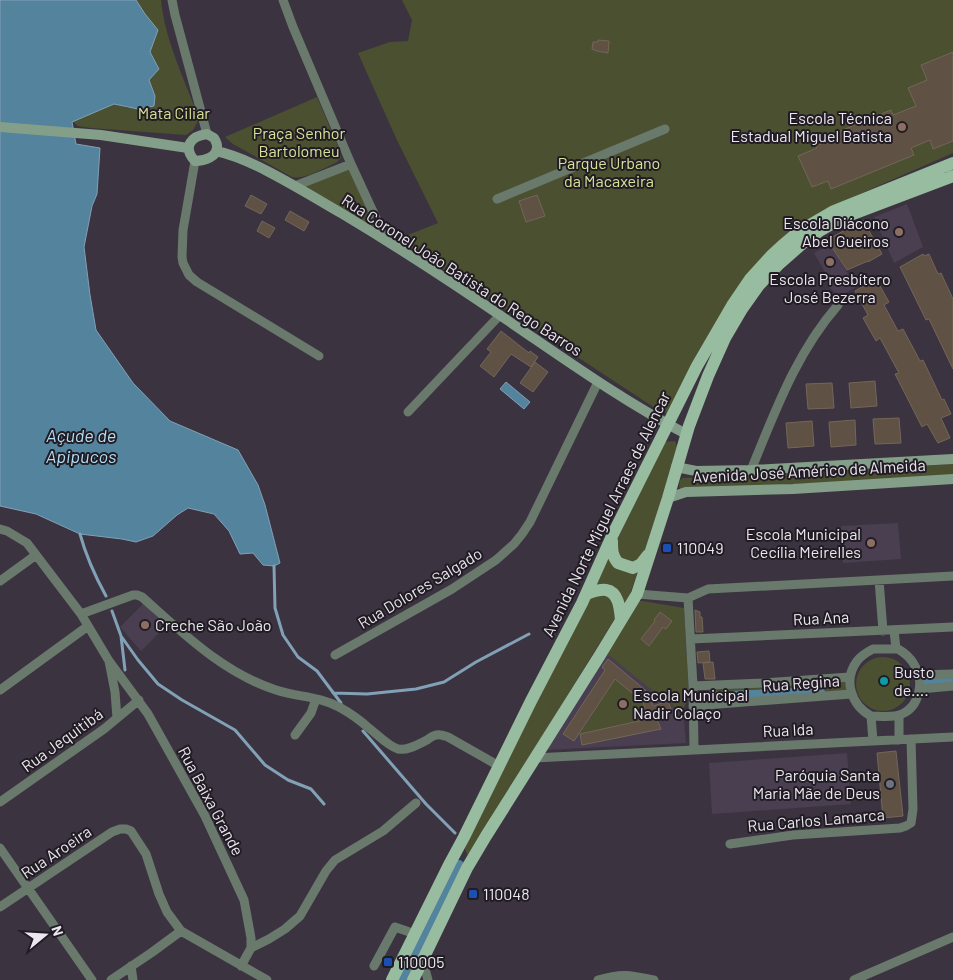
<svg xmlns="http://www.w3.org/2000/svg" width="953" height="980" viewBox="0 0 953 980" font-family="Barlow,sans-serif">
<rect width="100%" height="100%" fill="#3c3341"/>
<path fill="#4a3e51" d="M907 204 923 247 894 263 874 217Z
M830 244 856 287 839 297 830 288 822 274 825 272 814 253Z
M898 523 901 559 843 563 841 526Z
M144 603 169 623 141 651 120 627Z
M607 654 662 697 668 698 676 710H683L686 743 546 750Z
M847 753 851 804 712 814 709 763Z"/>
<path fill="#4b5030" d="M136 0H161C165 41 185 80 199 119L193 130 186 135 91 128 78 126 72 121 114 104 128 108 155 96 148 80 159 68 150 52 145 14Z
M402 0H953V153L837 204 788 232 671 410 667 413 661 412 398 239 438 223 396 138 358 53 390 42 408 41 412 20Z
M317 97 340 151 341 158 337 162C324 168 305 180 292 177L233 144 225 137Z
M350 167 379 237 300 186Z
M675 441 677 447 661 503 630 594 468 856 464 847 612 551 663 442Z
M953 464V476L681 490 679 487 680 480 683 478Z
M639 601H643L684 608 689 696 683 710H676L668 698H662L607 654Z
M856 684a27 27 0 1 1 54 0a27 27 0 1 1-54 0Z
M615 679 643 702 648 719 580 734V733Z
M850 679 851 693 694 705V692Z"/>
<path fill="#54839e" stroke="#81a1b6" d="M0 0H136L145 14 158 30 150 52 159 69 149 80 155 96 154 106 138 109 114 104 72 122 76 144 100 148 97 194 92 206 84 247 90 295 96 330 133 383 170 421 238 450 258 485 265 505 280 563 274 566 263 565 253 553 240 554 229 531 214 514 188 508 177 515 153 536 136 542 122 539 80 534 36 514 0 506Z
M506 382 530 402 524 409 500 389Z"/>
<g fill="none" stroke-linecap="round" stroke-linejoin="round">
<path stroke="#81a1b6" stroke-width="3" d="M80 534C86 556 95 576 106 596
M274 566 275 608 283 635 298 657 317 671 341 703
M112 611 121 636 138 660 158 684 182 700 235 730 265 765 288 780 311 789 324 804
M121 636 125 670
M333 693 367 694 416 689 444 682 476 662 529 634
M363 731 426 804 455 833"/>
<path stroke="#54839e" stroke-width="10" d="M925 681 953 680
M703 697 820 692
M402 980 459 865"/>
</g>
<path fill="#5f5245" stroke="#736658" d="M598 40 609 41 608 53 597 51 592 49 593 42H598Z
M953 52V141L933 149 930 140 911 148 914 155 831 189 828 181 812 187 798 156 817 148 816 146 823 143 821 139 891 110 893 115 916 106 908 88 927 80 921 65Z
M251 195 267 204 261 214 245 206Z
M537 195 545 216 526 222 519 201Z
M290 211 309 222 304 231 285 220Z
M863 220 882 254 868 262V261L847 270 827 240Z
M262 221 275 228 269 238 257 231Z
M923 254 924 256 929 254 938 274 941 273 953 299V369L929 319 926 320 900 267Z
M876 279 889 302 884 305 898 331 903 329 920 361 923 360 942 400 944 399 951 414 941 418 950 438 938 443 927 424 922 427 895 374 899 373 880 338 876 341 863 318 868 315 855 291Z
M501 331 529 353 530 351 538 357 531 367 511 354 494 377 480 366 491 352 487 349Z
M535 362 548 372 533 392 520 383Z
M875 381 877 406 851 408 849 383Z
M832 383 834 408 808 409 806 384Z
M899 418 901 443 875 444 873 419Z
M855 420 856 445 831 447 829 422Z
M812 421 814 446 788 448 786 423Z
M695 610 700 612V617H702L703 632H696Z
M660 612 672 621 666 629 663 627 649 646 641 639 655 621 654 620Z
M709 651 710 662 698 663 697 652Z
M608 659 650 694 653 706 668 701 671 709 655 715 661 729 582 745 580 734 648 719 643 702 615 679 574 741 563 734 605 670 602 667Z
M713 662 715 679H705L703 663Z
M896 751 903 816 883 818 877 753Z"/>
<g fill="none" stroke-linecap="round" stroke-linejoin="round">
<path stroke="#697a6c" stroke-width="9" d="M172 0 175 15 207 134
M283 0 293 27 351 164 386 240
M195 161 183 230 182 257 183 263 189 275 197 282 319 356
M295 186 351 164
M497 199 665 129
M408 412 500 315
M751 470C775 412 796 353 838 305
M0 529 7 531 27 543 81 614 109 661 115 692 117 718
M879 580 883 631
M0 581 36 555
M637 594 688 598 708 589 953 576
M688 598 693 686 694 750
M81 614 133 595H137L142 597C183 633 223 673 276 690 297 697 319 696 339 707 350 713 361 721 370 729 378 735 388 746 398 749 407 751 419 744 427 740 430 738 433 735 437 735 440 734 445 736 448 737L499 766
M894 630 896 649
M691 639 953 627
M873 649H898C905 653 911 658 915 666 924 681 920 706 902 714 894 718 880 716 871 716 851 705 843 680 857 661 861 656 867 652 873 649Z
M335 655 452 589 496 560 514 544 522 534 530 522 598 382
M109 661 148 714 205 816 244 900 251 938V948L241 966
M919 675 953 674
M693 686 763 683 850 677
M920 689 953 686
M0 690 88 626
M693 706 851 694
M899 715V740
M871 716 873 741
M295 735 311 713 316 699
M534 758 953 737
M0 802 104 729 139 700
M730 844 793 835 900 828 906 826 911 823 913 809 911 739
M0 848 92 980
M0 907 112 832 120 829H126L131 831 146 854 159 894 167 912 181 931 267 980
M251 948 269 939 285 929 300 916 326 871 335 860 383 831 416 803
M423 962 428 980
M131 966 133 980
M374 966 395 927 415 934
M111 980 151 953 181 931
M598 980C622 973 630 975 654 980
M854 980 953 937"/>
<path stroke="#849f89" stroke-width="10" d="M0 127 101 135 188 148
M207 134 214 138C215 140 217 143 217 146 218 157 204 161 195 161 182 147 191 136 207 134Z
M216 151C235 155 252 163 269 172 294 185 317 199 341 213 398 247 453 283 507 320 566 360 623 401 686 434
M676 467 696 471 751 470 953 459
M668 498 686 492 793 489 953 479"/>
<path stroke="#98bc9f" stroke-width="12" d="M612 541C612 550 612 556 618 563L633 568 641 564 648 555
M586 594C592 592 600 589 606 590 619 592 620 610 621 620
M392 980 450 863 464 837 531 701 582 603 612 536 697 366 733 304 750 279 771 256 784 244 798 232 834 211 953 163
M413 980 467 868 486 836 600 655 637 594 668 498 689 426 708 376 725 338 742 309 759 285 778 265 803 243 821 230 840 219 953 176"/>
</g>
<g fill="#8d6e63" stroke="#211c23" stroke-width="2">
<circle cx="902" cy="127" r="5"/>
<circle cx="899" cy="232" r="5"/>
<circle cx="830" cy="262" r="5"/>
<circle cx="871" cy="543" r="5"/>
<circle cx="145" cy="625" r="5"/>
<circle cx="623" cy="704" r="5"/>
</g>
<g fill="#1a4fb4" stroke="#211c23" stroke-width="2">
<rect x="662" y="543" width="10" height="10" rx="2.5"/>
<rect x="468" y="889" width="10" height="10" rx="2.5"/>
<rect x="383" y="957" width="10" height="10" rx="2.5"/>
</g>
<circle fill="#0f9aa8" stroke="#211c23" stroke-width="2" cx="884" cy="681" r="5"/>
<circle fill="#6b7280" stroke="#211c23" stroke-width="2" cx="890" cy="784" r="5"/>
<g text-anchor="middle" stroke-width="4" stroke-linejoin="round" paint-order="stroke">
<g font-size="16" fill="#d7e398" stroke="#211c23">
<text x="174" y="119">Mata Ciliar</text>
<text x="299" y="139">Praça Senhor<tspan x="299" dy="18">Bartolomeu</tspan></text>
<text x="609" y="169">Parque Urbano<tspan x="609" dy="18">da Macaxeira</tspan></text>
</g>
<g font-size="16" fill="#ebe6ef" stroke="#211c23" text-anchor="start">
<text x="892" y="124" text-anchor="end">Escola Técnica<tspan x="892" dy="18">Estadual Miguel Batista</tspan></text>
<text x="889" y="229" text-anchor="end">Escola Diácono<tspan x="889" dy="18">Abel Gueiros</tspan></text>
<text x="830" y="285" text-anchor="middle">Escola Presbítero<tspan x="830" dy="18">José Bezerra</tspan></text>
<text x="861" y="540" text-anchor="end">Escola Municipal<tspan x="861" dy="18">Cecília Meirelles</tspan></text>
<text x="677" y="554">110049</text>
<text x="155" y="631">Creche São João</text>
<text x="894" y="678">Busto<tspan x="894" dy="18">de....</tspan></text>
<text x="633" y="701">Escola Municipal<tspan x="633" dy="18">Nadir Colaço</tspan></text>
<text x="880" y="781" text-anchor="end">Paróquia Santa<tspan x="880" dy="18">Maria Mãe de Deus</tspan></text>
<text x="483" y="900">110048</text>
<text x="398" y="968">110005</text>
</g>
<g font-size="16" fill="#ebe6ef" stroke="#211c23">
<text transform="translate(462 275) rotate(33)" y="6">Rua Coronel João Batista do Rego Barros</text>
<text transform="translate(809 471) rotate(-3)" y="6">Avenida José Américo de Almeida</text>
<text transform="translate(606 514) rotate(-64)" y="6">Avenida Norte Miguel Arraes de Alencar</text>
<text transform="translate(420 588) rotate(-31)" y="6">Rua Dolores Salgado</text>
<text transform="translate(821 618) rotate(-3)" y="6">Rua Ana</text>
<text transform="translate(801 683) rotate(-4)" y="6">Rua Regina</text>
<text transform="translate(788 730) rotate(-3)" y="6">Rua Ida</text>
<text transform="translate(62 740) rotate(-36)" y="6">Rua Jequitibá</text>
<text transform="translate(211 801) rotate(62)" y="6">Rua Baixa Grande</text>
<text transform="translate(816 820) rotate(-5)" y="6">Rua Carlos Lamarca</text>
<text transform="translate(56 852) rotate(-34)" y="6">Rua Aroeira</text>
</g>
<g font-size="18" font-style="italic" fill="#b2ddf7" stroke="#211c23">
<text x="81" y="442">Açude de<tspan x="81" dy="21">Apipucos</tspan></text>
</g>
</g>
<g transform="translate(45 935) rotate(72)" stroke="#211c23" stroke-width="4" paint-order="stroke">
<path d="M0-4L9 19L0 12L-9 19Z" fill="#ebe6ef"/>
<text y="-8" font-size="14" font-weight="bold" text-anchor="middle" fill="#ebe6ef">N</text>
</g>
</svg>
